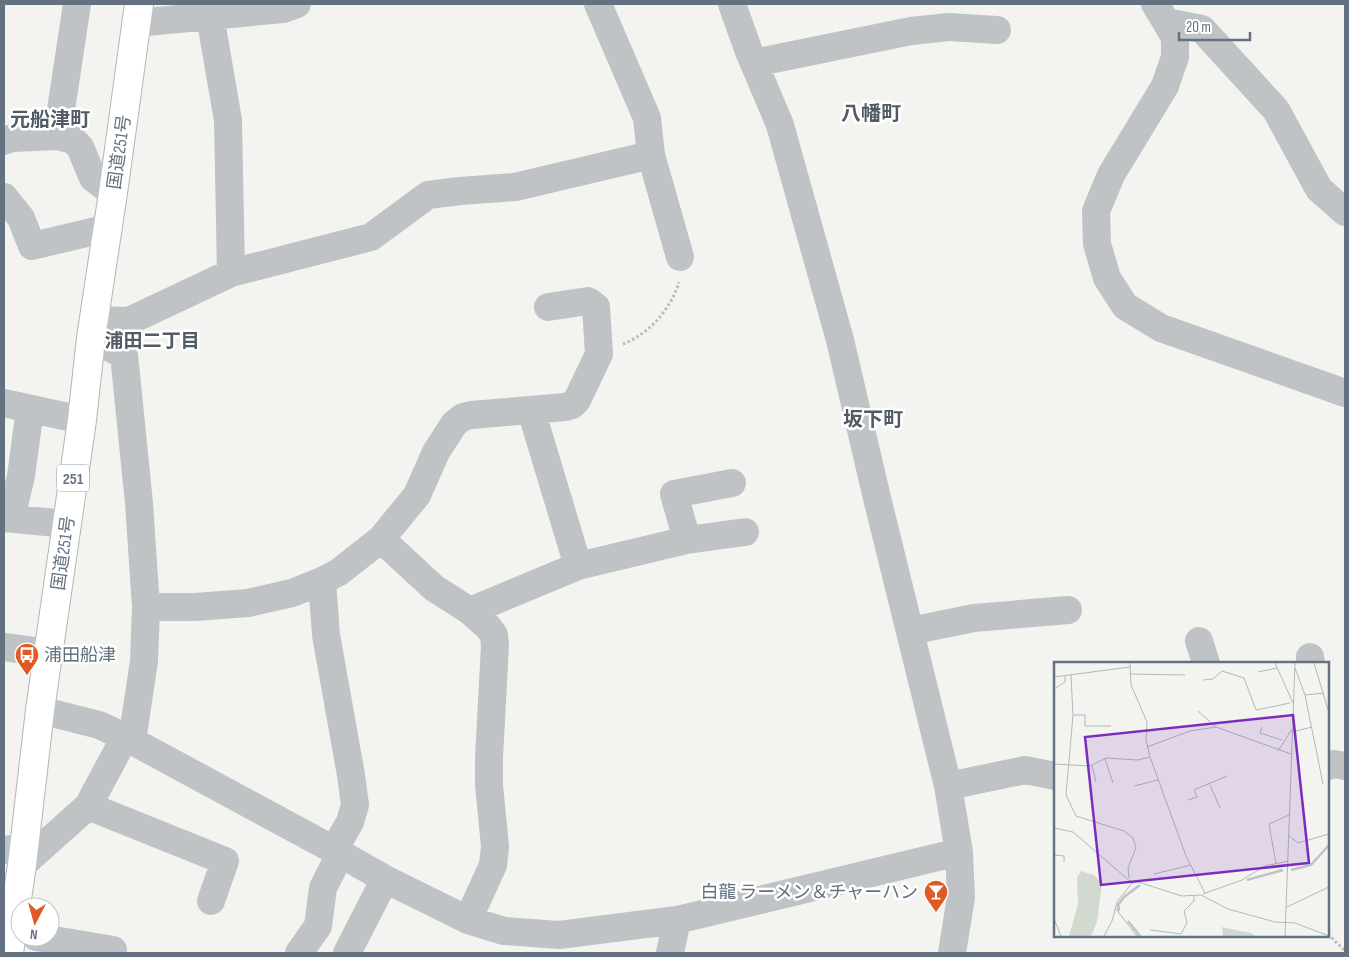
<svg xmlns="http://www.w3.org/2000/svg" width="1349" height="957" viewBox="0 0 1349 957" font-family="'Sofia Sans Condensed','Noto Sans JP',sans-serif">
<rect width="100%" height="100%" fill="#f3f4ef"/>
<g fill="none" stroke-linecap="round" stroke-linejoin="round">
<defs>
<path id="highway" d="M9 953 22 865 40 710 82 420 91 338 113 193 139 4"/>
</defs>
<use href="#highway" stroke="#b2b5b8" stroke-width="30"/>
<path stroke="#b9bbbd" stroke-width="3" stroke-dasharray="2.5 2.5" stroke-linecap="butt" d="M623 344C649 334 671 309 679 282
M1328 934 1345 951"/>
<path stroke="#bfc3c6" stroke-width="28" d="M598 4 647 118 651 155 680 257
M732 4 748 49 780 125 840 340 877 498 948 786 959 852 961 897 952 953
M1155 4 1166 22 1202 29 1276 110 1319 189 1345 212
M210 16 228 120 231 273
M1166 22 1175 38V57L1165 86 1111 175 1096 211 1097 244 1107 278 1125 306 1161 328 1345 393
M136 23 283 9 297 4
M754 63 911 31 949 27 997 30
M57 136 77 4
M4 141 12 138 57 136 73 140 80 147 93 178 113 193
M4 197 21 218 32 246 108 228
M94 320 129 321 231 273 371 237 428 195 460 191 515 187 651 155
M91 338 124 355 139 503 146 607 144 661 132 741
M4 403 82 420
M531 410 578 566
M4 518 67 524
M11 518 21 476 30 409
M381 539 434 588 470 611 488 627 494 635 495 645 489 758V785L495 846 493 865 468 920
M687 540 745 532
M322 581 326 635 351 775 355 805 350 822 334 850
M146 607H195L248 603 292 593 322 581 339 572 381 539 417 495 436 452 454 424 463 417 471 415 565 407 572 405 577 400 599 354 596 307 588 301 548 307
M470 611 578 566 687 540 674 494 732 483
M910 631 974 618 1068 610
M1199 641 1206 663
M4 647 49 653
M1310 657 1311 663
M40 710 99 725 125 737 334 850 385 879 468 920 504 931 559 935 677 920 959 852
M1328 766 1334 764 1345 766
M948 786 1025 770 1055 776
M88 806 225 861 211 901
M4 850 24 847
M22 865 88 806 125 737
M36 937 113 950V953
M299 953 318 926 323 888 340 854
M347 953 385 879
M670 953 677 920"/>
<use href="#highway" stroke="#fff" stroke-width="28"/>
</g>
<defs>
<symbol id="bus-pin" viewBox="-11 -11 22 30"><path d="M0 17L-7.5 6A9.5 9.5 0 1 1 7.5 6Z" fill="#df5a24" stroke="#fff"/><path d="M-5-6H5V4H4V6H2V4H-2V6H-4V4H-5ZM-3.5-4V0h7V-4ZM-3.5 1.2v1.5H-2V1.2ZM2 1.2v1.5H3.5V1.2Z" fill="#fff"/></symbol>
<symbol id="bar-pin" viewBox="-11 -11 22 30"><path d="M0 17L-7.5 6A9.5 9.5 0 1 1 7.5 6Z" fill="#df5a24" stroke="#fff"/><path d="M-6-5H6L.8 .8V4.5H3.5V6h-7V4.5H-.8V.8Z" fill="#fff"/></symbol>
</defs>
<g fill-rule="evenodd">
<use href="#bus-pin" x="13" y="641" width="28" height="38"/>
<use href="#bar-pin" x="922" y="878" width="28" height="38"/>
</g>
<g text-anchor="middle" stroke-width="5" stroke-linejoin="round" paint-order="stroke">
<rect fill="#fff" stroke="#929ca6" stroke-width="1" x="57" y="464.5" width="32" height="27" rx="4"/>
<g font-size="16" font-weight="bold" fill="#637280">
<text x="73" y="484">251</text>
</g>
<g font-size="18" fill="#637280" stroke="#fff">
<text transform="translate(119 152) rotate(-82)" y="6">国道251号</text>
<text transform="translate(63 553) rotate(-82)" y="6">国道251号</text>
</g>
<g font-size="18" fill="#637280" stroke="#fff" text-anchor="start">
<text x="44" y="661">浦田船津</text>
<text x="918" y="898" text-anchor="end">白龍 ラーメン＆チャーハン</text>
</g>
<g font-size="19" font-weight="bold" fill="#515b65" stroke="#fff">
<text x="152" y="347">浦田二丁目</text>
</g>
<g font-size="20" font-weight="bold" fill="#515b65" stroke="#fff">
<text x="871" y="120">八幡町</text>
<text x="50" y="126">元船津町</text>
<text x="873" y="426">坂下町</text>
</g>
</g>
<g transform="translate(1054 662)">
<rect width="275" height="275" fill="#f3f4ef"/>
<path d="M27 209 40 213 48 221 43 260 37 274H15L24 242 23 216ZM168 265 197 271 201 274H169Z" fill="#d2d9cf"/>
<path fill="none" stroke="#bac4ca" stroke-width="2.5" d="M237 208 257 203 275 183M193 218 229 208M65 249 64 243 70 235 86 223M74 259 86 274"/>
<path fill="none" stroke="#b0b8bc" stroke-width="1" d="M76 1 77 23 93 60 92 78 96 95 132 194 151 231M221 1 239 41M260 1 275 51M241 6 251 33 269 122M204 10 223 6M76 12 131 13M17 13 19 53 12 133 22 154 70 169 79 176 82 186 74 206 75 216M0 15 76 5M149 18 159 17 168 9 190 16 202 48 236 41M0 27 11 20V13M251 33 270 31M144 49 162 65M19 53H31V64H57M208 65 206 71 228 78M238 70 258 65M93 85 136 69 162 65 237 92M224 89 238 67M51 97 59 121M0 102 36 104 52 96 84 98 96 95M38 104 42 120M156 123 166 146M80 124 104 118M134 138 143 135 140 128 173 114M0 166 19 170 78 221M234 173 244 181 275 172M0 193 10 194V200M222 202 215 162 235 153M100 212 137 203M149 232 188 218 211 204 234 199M233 245 275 225M62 247 83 274M0 257 7 274M96 268 127 272 133 261 130 249 140 239V234M50 274 58 259 63 240 78 221 84 220 128 234 147 233 174 247 221 260 241 261 275 274M231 274 241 1"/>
<path fill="#7b2cbf" fill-opacity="0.15" stroke="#7b2cbf" stroke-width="2.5" d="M239 53 255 201 47 223 31 75Z"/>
<rect width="275" height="275" fill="none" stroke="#637280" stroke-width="2.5"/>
</g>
<rect width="1349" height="957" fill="none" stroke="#637280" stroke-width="10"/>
<g transform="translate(35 922) rotate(186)"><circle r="24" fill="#ffffff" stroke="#c1c7cc"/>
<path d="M0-4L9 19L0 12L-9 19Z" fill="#df5a24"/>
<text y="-8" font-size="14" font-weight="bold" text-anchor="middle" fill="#637280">N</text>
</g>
<path d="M1179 32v8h71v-8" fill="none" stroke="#637280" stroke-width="2.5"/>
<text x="1186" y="32" font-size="15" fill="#637280" stroke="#ffffff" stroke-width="4" paint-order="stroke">20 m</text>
</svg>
